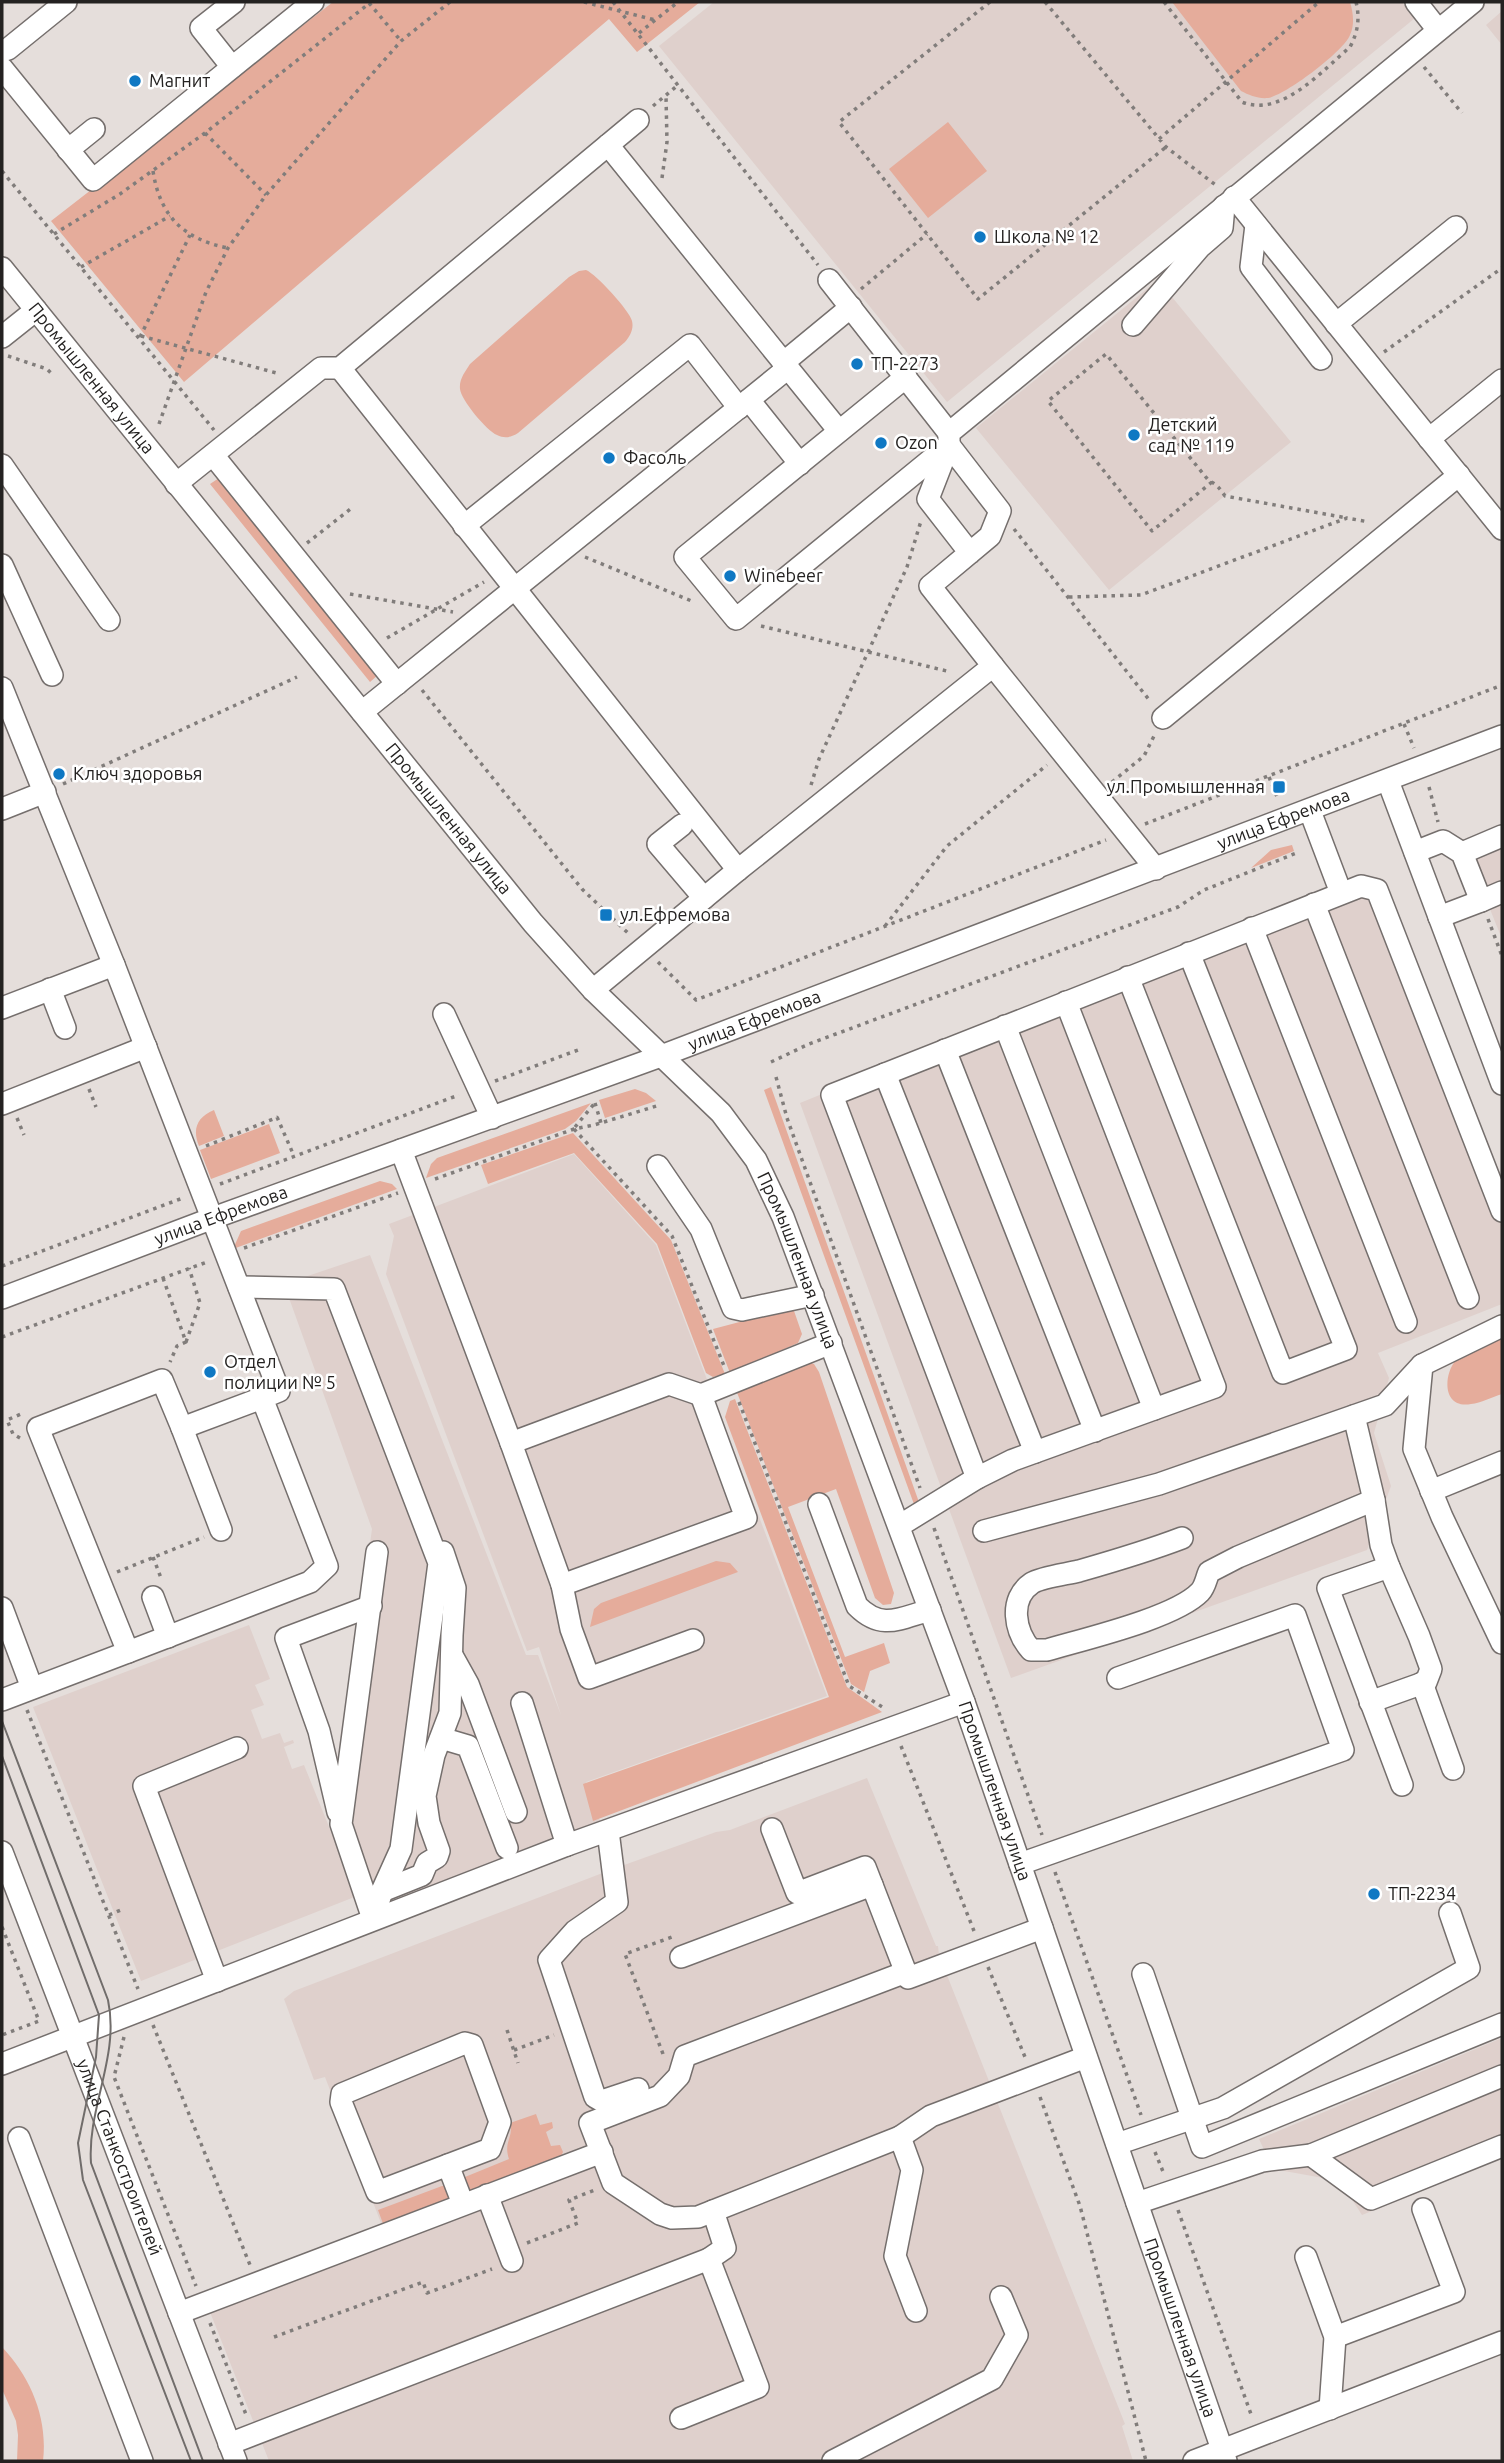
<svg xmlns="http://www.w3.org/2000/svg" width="1504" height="2463" viewBox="0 0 1504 2463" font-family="Ubuntu,sans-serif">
<rect width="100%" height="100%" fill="#e5dedb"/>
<path fill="#dfd0cc" d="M714 2H1402L1415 18 947 402 659 46Z
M1502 11V45L1486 25Z
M1158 280 1291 442 1109 590 976 428Z
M1502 837V939L1467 852Z
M1377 877 1502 1208V1304L1378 1353 1389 1378 1374 1433 1391 1486 1367 1550 1011 1678 800 1103 1121 972Z
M574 1154 656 1245 827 1696 586 1782 600 1821 364 1911 332 1815 372 1529 284 1284 370 1255 526 1655H538L561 1715 539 1647 527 1651 386 1274 394 1236 389 1224Z
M249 1625 270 1679 255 1685 264 1705 251 1710 262 1739 280 1733 284 1743 293 1740 294 1743 284 1747 292 1769 304 1765 357 1896 141 1981 33 1707Z
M867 1778 936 1946H938L939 1955 1125 2424 1122 2426 1133 2461H269L210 2312 389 2244 325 2077 314 2080 284 1999 294 1991 613 1869 716 1832 730 1830Z
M1502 2038V2158L1362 2215 1340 2181 1273 2169 1259 2139Z"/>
<path fill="#e5ac9b" d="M333 2H700L637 52 609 19 184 382 51 221Z
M1172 2H1350C1353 12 1355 24 1350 35 1344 51 1286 95 1268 98 1258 99 1249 95 1241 91Z
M948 122 987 171 928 218 889 169Z
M586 270C596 274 630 311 632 321 634 329 630 336 625 342L518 433C512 437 505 439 497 435 487 431 461 400 460 389 459 379 465 372 470 364L569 277 579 271Z
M219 478 378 675 370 682 210 484Z
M1292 845 1294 851 1251 868 1271 850Z
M771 1087 920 1505 915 1507 764 1090Z
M635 1089 646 1093 656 1101 605 1118 599 1100Z
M591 1103 576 1121 565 1129 426 1178 431 1164 437 1158Z
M214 1110 224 1136 199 1146C192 1129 197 1117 214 1110Z
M269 1124 280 1153 211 1179 200 1150Z
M573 1133 671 1240 725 1374 713 1377 706 1373 657 1244 574 1153 488 1184 481 1165Z
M380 1181 392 1184 397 1189 233 1249 241 1231Z
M793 1308 802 1334 798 1343 730 1373 713 1329Z
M1502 1338V1394C1492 1397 1481 1403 1471 1404 1443 1409 1443 1377 1455 1361Z
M808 1362 814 1364 819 1372 894 1593 891 1604 883 1605 875 1598 836 1489 788 1507 845 1657 884 1643 890 1663 870 1671 864 1692 851 1684 736 1390Z
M735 1399 847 1687 882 1712 593 1821 583 1784 829 1697 725 1417 730 1401Z
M716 1561 730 1563 738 1572 590 1627 594 1609 601 1603Z
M536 2114 540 2125 552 2122 553 2128 546 2132 551 2146 560 2145 563 2152 558 2162 470 2197 463 2179 465 2177 509 2159C503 2141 514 2138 510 2123Z
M442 2186H445L451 2199 385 2229 378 2210Z
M2 2347C31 2378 48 2418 43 2461H17L18 2435 16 2421 2 2389Z"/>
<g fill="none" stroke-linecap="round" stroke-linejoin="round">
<defs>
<g id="minor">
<path d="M1416 2 1438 30"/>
<path d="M2 51 8 49 66 2"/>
<path d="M232 67 201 28 234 2"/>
<path d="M2 68 93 180 313 2"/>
<path d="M68 150 94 129"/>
<path d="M1234 197 1502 529"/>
<path d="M1256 225 1251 267 1321 359"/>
<path id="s1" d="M2 268 533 923 593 990 721 1113 756 1160 783 1217 964 1702 1226 2461"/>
<path d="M829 280 949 433"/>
<path d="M1336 324 1456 227"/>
<path d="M1133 325 1200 247 1222 228 1224 206"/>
<path d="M2 337 36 310"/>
<path d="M783 363 851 307"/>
<path d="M340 368 738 870"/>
<path d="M788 368 839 431"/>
<path d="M906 377 685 557 736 619 949 445V433L1473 2"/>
<path d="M749 400 800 464"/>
<path d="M1429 439 1502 380"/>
<path d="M213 455 397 684"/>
<path d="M2 465 109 620"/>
<path d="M176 484 321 368H340L638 120"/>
<path d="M464 526 690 345 739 408"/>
<path d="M2 565 52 675"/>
<path d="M993 666 1156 869"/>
<path d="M2 688 114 965 279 1391 262 1398 327 1566 310 1582 128 1652"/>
<path d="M362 712 788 368 608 145"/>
<path d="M1163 718 1459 475"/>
<path d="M1388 781 1502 1084"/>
<path d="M2 809 45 792"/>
<path d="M1310 811 1341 893"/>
<path d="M682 825 658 844 704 898"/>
<path d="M1415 852 1443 841 1462 853 1481 901 1502 892"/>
<path d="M1462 853 1502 836"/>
<path d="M1314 904 1468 1298"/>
<path d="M1439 917 1481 901"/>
<path d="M1252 928 1406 1322"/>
<path d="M1128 977 1283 1373 1346 1349 1189 953"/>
<path d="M50 989 65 1028"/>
<path d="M593 990 738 870 993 666 930 586 935 582 990 536 1000 511 949 445 928 499 970 553"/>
<path d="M2 1008 114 965"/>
<path d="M444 1014 492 1118"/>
<path d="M1005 1026 1154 1409"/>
<path d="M945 1050 1095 1431"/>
<path d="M885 1074 1035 1452"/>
<path d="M2 1104 146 1047"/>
<path d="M401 1150 511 1443"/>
<path d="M658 1166 701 1229 733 1308 742 1310 813 1295"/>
<path d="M239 1287 334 1289 439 1563 401 1849 382 1891 373 1919"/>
<path id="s2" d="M2 1298 213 1218 661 1056 1502 736"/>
<path d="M1502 1326 1422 1365 1414 1449 1442 1517 1502 1643"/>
<path d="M1354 1416 1374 1500 1381 1545 1389 1567 1328 1588 1402 1785"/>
<path d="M182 1428 221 1530"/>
<path d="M977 1478 832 1095 1361 886 1377 890 1502 1211"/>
<path d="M1431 1491 1502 1462"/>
<path d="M819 1504 857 1606C882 1631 900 1618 930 1610"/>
<path d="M899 1526 977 1478 1013 1460 1215 1387 1066 1002"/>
<path d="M984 1531 1159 1484 1385 1405 1422 1365"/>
<path d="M1182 1538C1148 1551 1114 1561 1079 1571 1067 1574 1042 1577 1032 1583 1008 1599 1015 1632 1031 1650H1047C1084 1639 1175 1618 1200 1592 1205 1587 1206 1579 1209 1572L1238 1557 1374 1500"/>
<path d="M562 1585 746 1518 701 1395"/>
<path d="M153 1597 168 1637"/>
<path d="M2 1608 32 1688"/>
<path d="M693 1640 589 1678 571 1629 562 1585 511 1443 669 1384 701 1395 831 1343"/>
<path d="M453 1657 468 1684 516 1812"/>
<path d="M1422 1683 1453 1769"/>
<path d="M2 1700 128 1652 38 1428 162 1380 182 1428 262 1398"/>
<path d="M1370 1702 1426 1682 1431 1669 1419 1636 1389 1567"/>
<path d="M522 1703 567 1845"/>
<path d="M441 1738 468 1746 507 1848"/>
<path d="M338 1812 319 1731 286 1638 371 1606"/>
<path d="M772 1829 797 1893 865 1867 872 1885"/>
<path d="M608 1831 617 1902 575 1931 549 1960 595 2097 602 2101 638 2089"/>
<path id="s3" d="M2 1852 236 2461"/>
<path d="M1020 1864 1343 1750 1295 1615 1118 1678"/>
<path d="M382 1891 422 1875 427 1863 437 1857 439 1851 429 1823 425 1796 434 1755 450 1713 452 1635 455 1588 443 1552"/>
<path d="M373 1919 341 1824 377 1552"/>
<path d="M681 1957 872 1885 908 1978 1042 1928"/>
<path d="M906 1972 685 2056 679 2076 660 2096 590 2123 613 2183 660 2214 672 2218 698 2217 900 2137 912 2170 895 2256 916 2311"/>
<path d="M1143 1974 1202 2147 1502 2024"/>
<path d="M217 1981 144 1786 237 1748"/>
<path d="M465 2043 472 2045 500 2122 490 2149 377 2192 341 2102 342 2094Z"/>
<path d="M2 2064 567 1845 964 1702"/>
<path d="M900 2137 931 2116 1086 2057"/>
<path d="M19 2138 142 2461"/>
<path d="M1117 2144 1223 2108 1469 1968 1450 1913"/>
<path d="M1311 2155 1371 2199 1502 2146"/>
<path d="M448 2165 463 2204"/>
<path d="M487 2195 512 2261"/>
<path d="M1137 2203 1262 2161 1311 2155 1502 2076"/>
<path d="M1306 2257 1335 2337 1330 2409"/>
<path d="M179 2313 602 2152"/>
<path d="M1335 2337 1454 2292 1423 2209"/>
<path d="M681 2418 758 2387 709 2259 725 2248 713 2211"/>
<path d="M229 2444 709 2259"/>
<path d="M833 2461 992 2379 1017 2335 1001 2297"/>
<path d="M1194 2461 1502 2342"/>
</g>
</defs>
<use href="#minor" stroke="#756f6d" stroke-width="24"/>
<path stroke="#817d7b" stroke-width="3.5" stroke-dasharray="3.5 5" stroke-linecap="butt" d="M584 2 655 20
M613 2 818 265
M990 2 839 122 978 299 1166 147
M1045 2 1166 147 1217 186
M1164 2 1242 102C1281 118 1322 71 1350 47 1358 32 1360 18 1356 2
M369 3 401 41
M639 33 678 2
M1424 67 1462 113
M653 106 678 85
M205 133 266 195
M1159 139 1319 2
M2 171 214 430
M153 171C160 216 183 239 228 248
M662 178 667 142 666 96
M54 234 120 194 205 133 371 2
M81 267 170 216
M861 289 927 234
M141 336 280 374
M140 337 190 235
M1384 352 1502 268
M8 356 47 369 53 375
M159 424 206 292 228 248 266 195 401 41 450 2
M1212 482 1152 531 1048 401 1106 354 1209 481C1217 484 1220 489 1225 496L1347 518
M1014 529 1150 701
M307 543 353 507
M585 557 694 602
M350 594 453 612
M1069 597 1141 595 1347 518 1369 522
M761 626 951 672
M387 638 484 582
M422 690 582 889 630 935
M1404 724 1414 748
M1269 777 1278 799
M1112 782 1144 756 1155 734
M63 784 297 677
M811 785 819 759 907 567 921 521
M1429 787 1438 822
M1145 824 1502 685
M1488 919 1502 956
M885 926 947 846 1047 765
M658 962 696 1000 1106 840
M771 1062 809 1044 1178 907 1204 890 1299 852
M776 1077 787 1118 920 1488
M495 1081 578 1050
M89 1089 96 1107
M595 1103 601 1123
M277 1117 294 1156
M17 1118 24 1135
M575 1127 594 1104
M574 1129 672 1236 724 1366
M206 1146 278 1117
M435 1179 574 1129 594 1125 660 1105
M220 1184 459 1095
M244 1248 398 1193
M2 1266 183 1198
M163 1278 186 1342 177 1346 170 1362
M2 1337 207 1262
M186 1342 200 1303 189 1268
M739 1402 849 1686 884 1708
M20 1438 13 1434 7 1420 21 1414
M934 1528 1042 1835
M153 1557 161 1578
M117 1572 204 1537
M27 1710 138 1989
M901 1746 974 1931
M1055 1872 1141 2115
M109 1915 123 1909
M2 1927 39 2021 2 2035
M988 1967 1025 2057
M153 2025 250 2265
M507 2030 518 2063
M124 2037 114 2077 196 2286
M514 2050 554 2035
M663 2054 625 1954 672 1937
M1040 2097 1080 2206 1146 2461
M1155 2152 1164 2174
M1178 2210 1252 2417
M527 2243 578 2223 569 2200 595 2190
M210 2323 247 2417
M274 2337 423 2282 427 2293 492 2269"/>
<use href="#minor" stroke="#fff" stroke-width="21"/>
<path stroke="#716d6b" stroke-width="2" d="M2 1721 108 2000C120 2056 87 2108 91 2163L203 2461
M2 1756 99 2015 96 2057 78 2143 83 2180 191 2461"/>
</g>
<g fill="#0f78c3" stroke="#fff" stroke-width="2.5">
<circle cx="135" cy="81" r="7"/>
<circle cx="980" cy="237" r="7"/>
<circle cx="857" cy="364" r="7"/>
<circle cx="1134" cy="435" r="7"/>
<circle cx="881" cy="443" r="7"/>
<circle cx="609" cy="458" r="7"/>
<circle cx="730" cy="576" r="7"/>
<circle cx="59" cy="774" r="7"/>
<rect x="1272" y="780" width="14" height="14" rx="3.5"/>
<rect x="599" y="908" width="14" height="14" rx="3.5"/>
<circle cx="210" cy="1372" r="7"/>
<circle cx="1374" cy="1894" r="7"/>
</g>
<g text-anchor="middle" stroke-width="5" stroke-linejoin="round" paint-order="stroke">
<g font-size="18" fill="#242221" stroke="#fff" text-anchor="start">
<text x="149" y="87">Магнит</text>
<text x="994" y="243">Школа № 12</text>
<text x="871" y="370">ТП-2273</text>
<text x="1148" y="431">Детский<tspan x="1148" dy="21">сад № 119</tspan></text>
<text x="895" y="449">Ozon</text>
<text x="623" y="464">Фасоль</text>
<text x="744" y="582">Winebeer</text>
<text x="73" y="780">Ключ здоровья</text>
<text x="1265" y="793" text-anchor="end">ул.Промышленная</text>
<text x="620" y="921">ул.Ефремова</text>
<text x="224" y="1368">Отдел<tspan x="224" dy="21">полиции № 5</tspan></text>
<text x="1388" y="1900">ТП-2234</text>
</g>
<g font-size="18" fill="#242221" stroke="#fff">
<text dy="6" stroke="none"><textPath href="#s1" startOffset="142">Промышленная улица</textPath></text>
<text dy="6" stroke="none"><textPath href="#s1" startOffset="709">Промышленная улица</textPath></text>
<text dy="6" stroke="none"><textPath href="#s2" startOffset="1368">улица Ефремова</textPath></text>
<text dy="6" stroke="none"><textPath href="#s2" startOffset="802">улица Ефремова</textPath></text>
<text dy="6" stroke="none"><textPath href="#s2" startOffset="234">улица Ефремова</textPath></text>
<text dy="6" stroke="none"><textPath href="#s1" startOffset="1278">Промышленная улица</textPath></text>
<text dy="6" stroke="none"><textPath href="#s1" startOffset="1844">Промышленная улица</textPath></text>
<text dy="6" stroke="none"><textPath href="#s3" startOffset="327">улица Станкостроителей</textPath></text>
<text dy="6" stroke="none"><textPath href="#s1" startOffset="2412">Промышленная улица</textPath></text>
</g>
</g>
<rect width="1504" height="2463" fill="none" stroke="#242221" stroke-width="7"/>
</svg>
